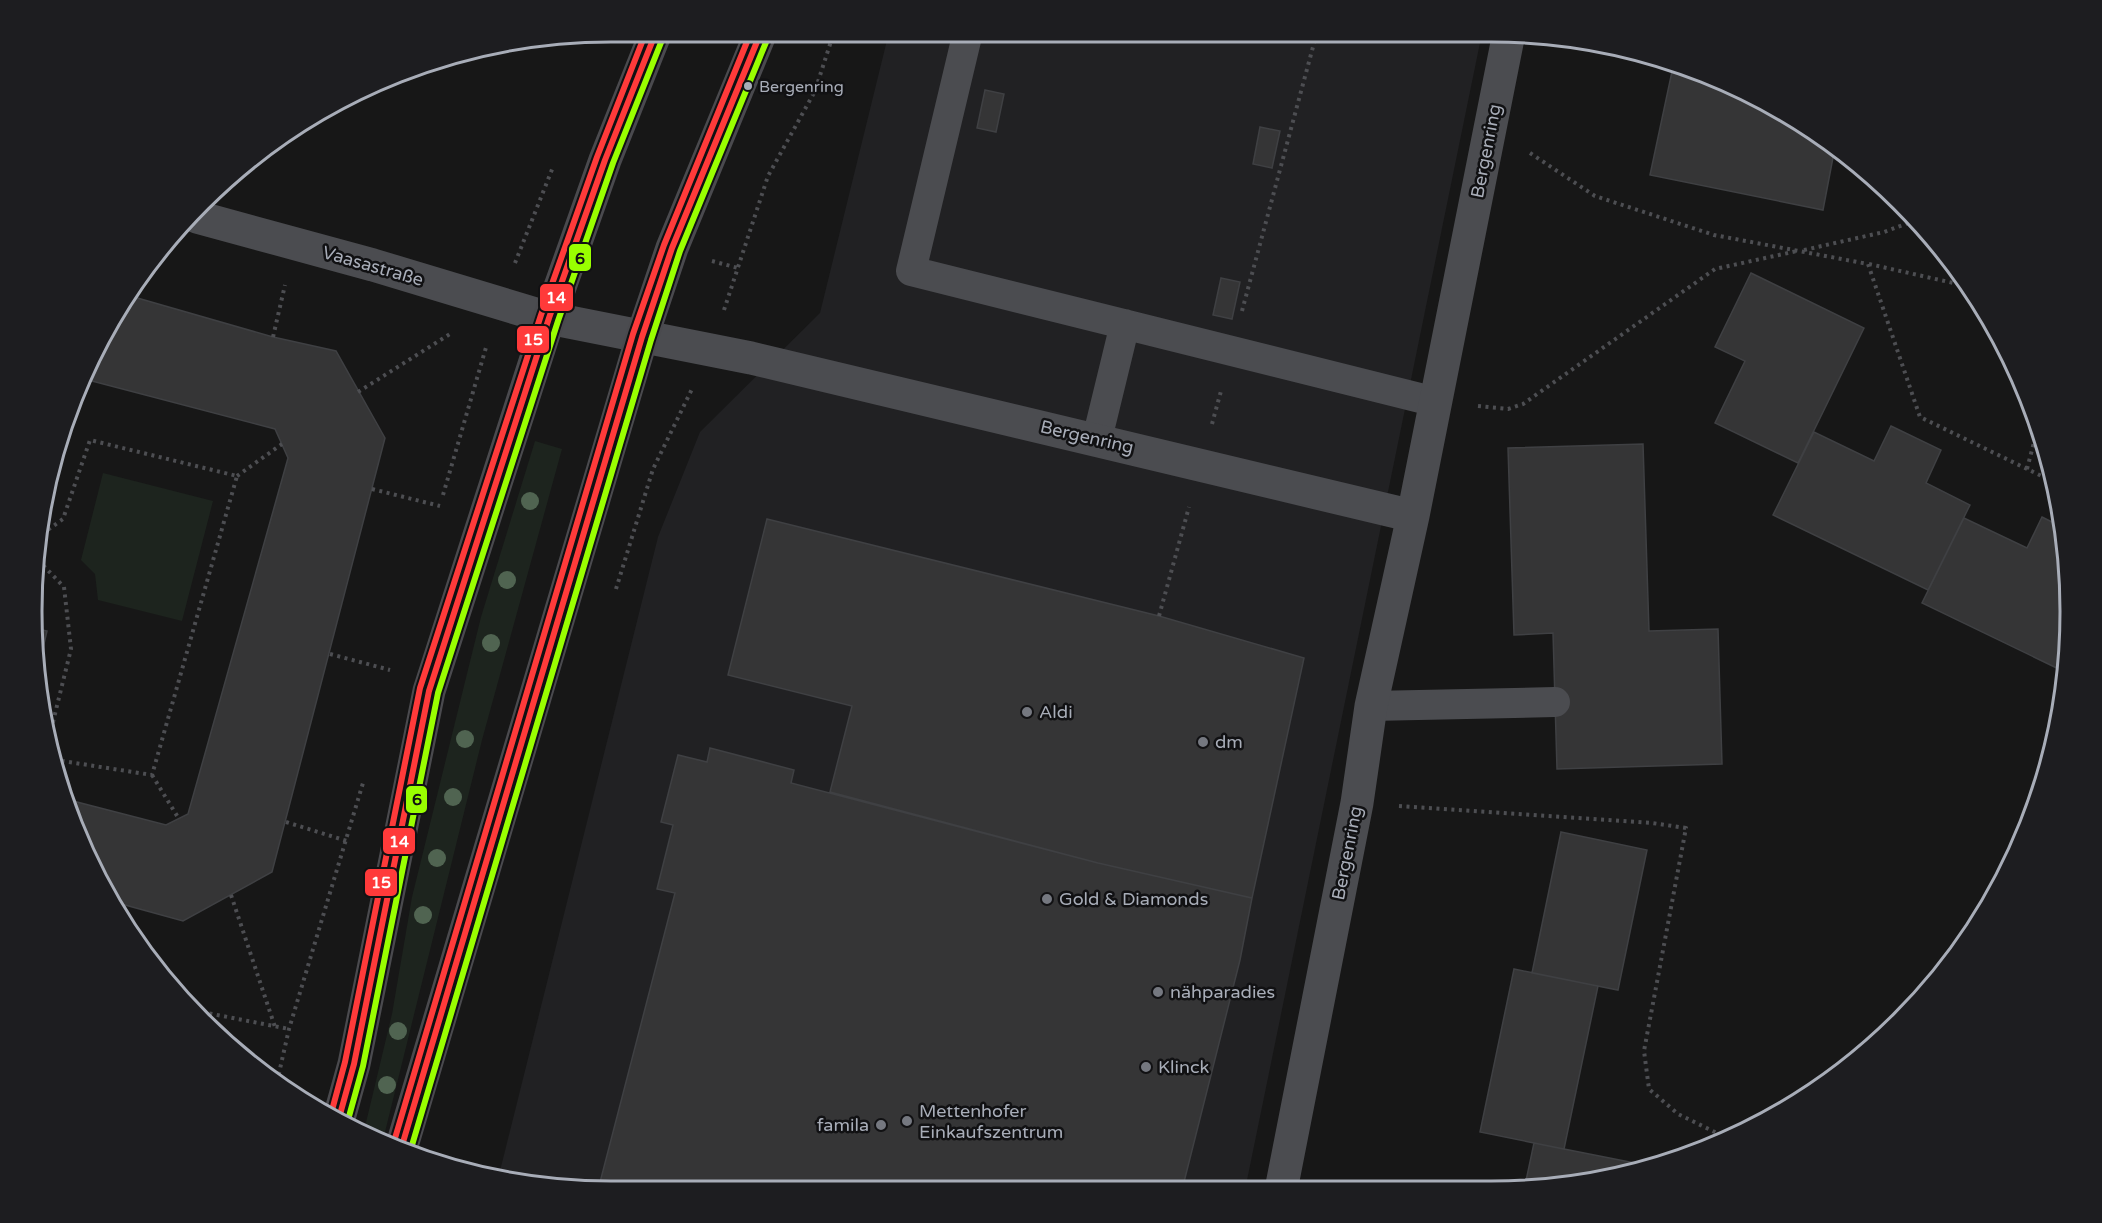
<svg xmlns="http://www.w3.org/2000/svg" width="2102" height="1223" viewBox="0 0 2102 1223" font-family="'Varela Round',sans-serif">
<rect width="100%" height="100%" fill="#171717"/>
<path fill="#212123" d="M889 32 1482 33 1245 1190H573L499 1175 658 537 700 432 820 313Z"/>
<path fill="#1d241e" d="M535 441 562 449 482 740 383 1140 364 1131 392 1014 412 897 481 617Z
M103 473 213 501 182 621 98 600 95 574 81 560Z"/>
<path fill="#353536" stroke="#3f4043" stroke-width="1.5" d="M1674 62 1812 129 1835 147 1823 210 1650 175Z
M985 90 1004 94 996 132 977 128Z
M1260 127 1280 131 1272 168 1253 164Z
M1751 273 1864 328 1798 463 1715 423 1745 361 1715 347Z
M1221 278 1240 282 1232 319 1213 315Z
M127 295 273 337 336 351 385 438 272 872 183 921 118 903 67 806 69 800 166 825 188 814 288 458 275 429 88 380Z
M1891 426 1941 450 1926 483 1970 505 1928 590 1773 515 1814 432 1874 461Z
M1643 444 1649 631 1718 629 1722 764 1557 769 1553 633 1514 635 1508 448Z
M2042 517 2062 527 2070 611 2065 672 1922 603 1964 518 2027 548Z
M767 519 1159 616 1304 658 1252 898 1098 863 830 792 852 706 728 675Z
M34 628 47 631 40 661Z
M710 748 794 770 791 783 1098 863 1252 898 1240 960 1182 1190H598L675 893 657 889 673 825 661 822 678 755 707 762Z
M1561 832 1647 850 1618 990 1532 973Z
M1514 969 1598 986 1564 1149 1480 1132Z
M1534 1143 1564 1149 1650 1166 1524 1190Z"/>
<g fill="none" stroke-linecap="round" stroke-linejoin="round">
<path stroke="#4d4e52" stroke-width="4" stroke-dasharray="3 4.5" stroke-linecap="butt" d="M1530 153 1595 196 1714 235 1868 264 1920 417 2054 482
M1804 250 1884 232 1916 220
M712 261 738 268
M515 263 553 167
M1869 264 1971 287
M724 310 768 176 815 91 834 32
M1242 311 1317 32
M273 337 285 285
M358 392 450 334
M1478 406 1508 409 1523 404 1715 269 1797 251
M1212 424 1221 391
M2027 469 2038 427
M237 476 282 444
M372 489 440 506
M443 495 487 344
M42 534 63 519 90 440 237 476 152 775 56 760
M38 560 64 587 71 649 51 730
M616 589 653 469 692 389
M1159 616 1189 507
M330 654 390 670
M152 775 179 819
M1399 806 1652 823 1686 828 1644 1051 1649 1089 1678 1114 1727 1138
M286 822 347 841
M231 895 275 1027
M120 905V903
M202 1012 289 1029
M277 1082 289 1029 363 783"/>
<path stroke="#4b4c50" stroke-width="30" d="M968 32 911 271 1436 402
M1097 439 1125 324
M1371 706 1555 702"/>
<path stroke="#4b4c50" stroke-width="33" d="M197 217 373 265 549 318 751 358 1413 516
M1281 1190 1357 803 1371 706 1413 516 1509 33"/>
<path stroke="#4a4a4e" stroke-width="33" d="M339 1118 354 1064 429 691 549 318 605 160 656 32
M401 1149 642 337 672 248 761 32"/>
<defs>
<path id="bus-1" d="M339 1118 354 1064 429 691 549 318 605 160 656 32
M401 1149 642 337 672 248 761 32"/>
<path id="bus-2" d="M348 1120 363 1066 438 693 558 321 613 163 664 35
M410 1152 651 340 680 251 769 35"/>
<path id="bus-3" d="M331 1114 345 1062 420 688 541 315 597 157 646 32
M393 1145 633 334 664 245 751 32"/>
</defs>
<use href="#bus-1" stroke="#111113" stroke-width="10"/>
<use href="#bus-2" stroke="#111113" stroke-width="10"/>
<use href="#bus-3" stroke="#111113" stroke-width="10"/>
<use href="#bus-1" stroke="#ff3a3a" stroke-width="6"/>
<use href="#bus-2" stroke="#9f0" stroke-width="6"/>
<use href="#bus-3" stroke="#ff3a3a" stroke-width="6"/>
</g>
<g fill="#506451">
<circle cx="530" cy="501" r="9"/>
<circle cx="507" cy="580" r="9"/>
<circle cx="491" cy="643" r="9"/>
<circle cx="465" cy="739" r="9"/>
<circle cx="453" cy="797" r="9"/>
<circle cx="437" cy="858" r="9"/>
<circle cx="423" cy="915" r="9"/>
<circle cx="398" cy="1031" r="9"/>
<circle cx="387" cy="1085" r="9"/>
</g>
<circle fill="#a8adb8" stroke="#111113" stroke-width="2" cx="748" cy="86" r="5"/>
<g fill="#757880" stroke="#111113" stroke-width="2">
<circle cx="1027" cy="712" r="6"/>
<circle cx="1203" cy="742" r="6"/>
<circle cx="1047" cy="899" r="6"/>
<circle cx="1158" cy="992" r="6"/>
<circle cx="1146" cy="1067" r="6"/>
<circle cx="907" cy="1121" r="6"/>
<circle cx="881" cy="1125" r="6"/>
</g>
<g text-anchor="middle" stroke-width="5" stroke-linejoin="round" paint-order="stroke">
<g font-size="16" fill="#a8adb8" stroke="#111113" text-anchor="start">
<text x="759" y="92">Bergenring</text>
</g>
<g font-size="18" fill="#a8adb8" stroke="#111113">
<text transform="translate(1486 151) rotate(-79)" y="6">Bergenring</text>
<text transform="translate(373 266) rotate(16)" y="6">Vaasastraße</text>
<text transform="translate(1087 437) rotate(13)" y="6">Bergenring</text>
<text transform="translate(1347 853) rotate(-79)" y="6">Bergenring</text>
</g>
<g font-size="18" fill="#a8adb8" stroke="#111113" text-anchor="start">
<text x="1039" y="718">Aldi</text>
<text x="1215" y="748">dm</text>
<text x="1059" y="905">Gold &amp; Diamonds</text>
<text x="1170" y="998">nähparadies</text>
<text x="1158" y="1073">Klinck</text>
<text x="919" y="1117">Mettenhofer<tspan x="919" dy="21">Einkaufszentrum</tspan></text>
<text x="869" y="1131" text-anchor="end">famila</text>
</g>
</g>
<path d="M0 0H2102V1223H0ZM611 42H1491A569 569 0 0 1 2060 611V612A569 569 0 0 1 1491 1181H611A569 569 0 0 1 42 612V611A569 569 0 0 1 611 42Z" fill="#1d1d20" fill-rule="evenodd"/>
<path fill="none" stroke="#a8adb8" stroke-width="3" d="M611 42H1491A569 569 0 0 1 2060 611V612A569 569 0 0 1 1491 1181H611A569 569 0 0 1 42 612V611A569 569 0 0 1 611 42Z"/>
<g stroke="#111113" stroke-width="2">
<rect x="568" y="243" width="24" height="29" rx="6" fill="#9f0"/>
<rect x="539" y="283" width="35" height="29" rx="6" fill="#ff3a3a"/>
<rect x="516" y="325" width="34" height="29" rx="6" fill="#ff3a3a"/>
<rect x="405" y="785" width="23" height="29" rx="6" fill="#9f0"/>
<rect x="382" y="827" width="34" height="28" rx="6" fill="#ff3a3a"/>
<rect x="364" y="868" width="34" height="29" rx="6" fill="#ff3a3a"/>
</g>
<g font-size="16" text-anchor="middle" font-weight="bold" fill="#fff">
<text x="556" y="303">14</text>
<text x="533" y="345">15</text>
<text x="399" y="847">14</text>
<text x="381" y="888">15</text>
</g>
<g font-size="16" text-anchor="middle" font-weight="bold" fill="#111">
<text x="580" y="264">6</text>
<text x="417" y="805">6</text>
</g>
</svg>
